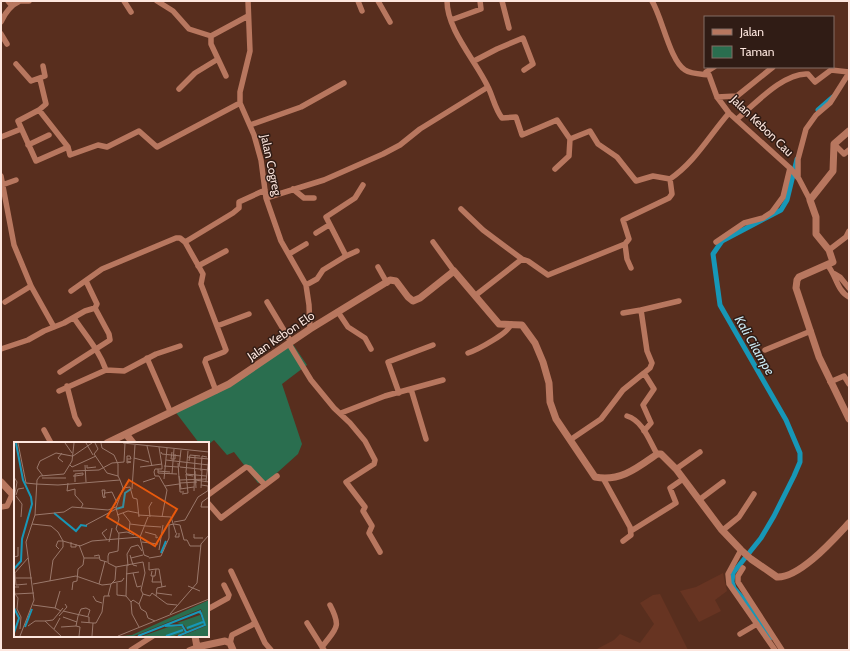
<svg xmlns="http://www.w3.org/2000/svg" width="850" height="651" viewBox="0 0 850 651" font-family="Cabin,sans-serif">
<rect width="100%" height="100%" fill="#582e1e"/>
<path fill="#673422" d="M723 573 727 591 715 600 721 611 699 622 680 591 696 587Z
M660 594 688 650H595L614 640 620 634 640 643 654 624 640 603 653 595Z"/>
<path fill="#2a6e4f" d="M292 343 307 365 282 384 302 444 298 454 269 480 258 483 234 452 227 455 214 440 208 445V443H199L174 410 193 402Z"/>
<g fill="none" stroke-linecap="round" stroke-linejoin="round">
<path stroke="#1797b7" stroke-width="5" d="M818 110 833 97
M770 638 751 608 734 588 732 582 733 573 761 538 774 516 794 476 800 462V453L786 420 720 305 713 254 722 241 781 210 787 200 797 159"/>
<path stroke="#b8775f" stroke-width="5.5" d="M8 1 12 6
M21 1H29
M124 1 131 12
M157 1 173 11 189 29 211 36
M248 1 250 51 240 92V103L254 135 261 160 266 198 281 241 306 285 309 305 310 329
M358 1 362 11
M378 1 390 22
M447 1C447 30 476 61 488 87 493 97 495 109 502 118L516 117 522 135 557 120 570 139 590 131 598 144 617 157 636 181 653 176 670 179C695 162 709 136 729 113
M502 1 509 28
M652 1C662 17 670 61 685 70 691 74 701 74 709 75L717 97 729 113 791 169 799 179 810 200
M451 20 481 9 480 1
M1 22C5 13 11 5 20 1
M1 34 7 44
M211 36V44L226 76
M211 36 248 16
M474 61 497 49 523 38 533 64 524 70
M16 64 31 81 45 76 43 66
M709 75 706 72 714 67
M179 89 195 73 218 59
M717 97 737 96 773 67
M39 110 46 104 40 79
M737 119C754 105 784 72 808 74L815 82 831 70 849 72
M250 125 301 107 344 83
M1 137 21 129
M834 144 844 154 849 150
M28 145 49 135
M68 147 36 161 18 121 39 110 68 147 70 155 98 145 107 147 139 131 157 147 240 103
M555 169 569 156 570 139
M1 176 14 245 31 286 54 327
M798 177V159L806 129 816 115 830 103 849 73
M2 185 16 180
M293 189 304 198H314
M266 198 324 180 383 154 400 145 420 129 488 87
M461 209 483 230 522 259
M316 233 329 225
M185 242 203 274 201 284 226 350 224 352 206 359 205 362 216 391
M433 242 454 271
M716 242 744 223 763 218 772 212 783 197 790 168
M625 244 627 259 631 268
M829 250 846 237 849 231
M289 254 306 244
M346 256 357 251
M198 266 226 251
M828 266C836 275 837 291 849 297
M378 267 387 283
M835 274 840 277 849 288
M306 285 317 279 323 270 346 256 326 217 355 198 363 185
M71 291 102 269 176 238H180L185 242 233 213 239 208V202L265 190
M476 295 522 259 528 261 548 275 625 244 629 239 623 220 669 198 672 194 670 179
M5 302 31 286
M267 302 291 342
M641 310 679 301
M338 312 348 327 365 338 371 349
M623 313 641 310 647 351 652 363 650 368 644 373 654 389 643 405 651 423 644 431
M74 318C86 336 99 350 106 370L124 371 156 354 180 346
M217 326 249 314
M289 344 311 380 334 408 350 423 365 441 375 460 374 464 346 482 365 507 363 511 372 526 369 533 380 552
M1 349 28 340 44 331 64 323 85 311 95 308 97 304 86 281
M765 350 811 331
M468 353C477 350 509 333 511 324
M147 358 170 411
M60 372 110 340 109 334 95 308
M830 382 844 376 849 384
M67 386 75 417 79 424
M411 389 426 439
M59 391 106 370
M399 393 388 362 433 345
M341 413 385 396 443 380
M627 416C643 421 649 440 657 454
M44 430 51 443
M570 440 601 419 623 390 644 373
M676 469 700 452
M603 478 630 527 631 535 623 541
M208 495 246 467 249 468 265 485
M699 500 723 482
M208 503 221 518 277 476
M1 507 7 506 12 495
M723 530 739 517 754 494
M631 531 676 503 670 488 683 479
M741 550 728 574 729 584 775 650
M743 568 738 576V582L782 650
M208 609 228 598 229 595 224 585
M255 622 265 643 271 650
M307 623 324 650
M740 634 757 624
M230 643 232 635 252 625 255 622 231 571
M322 647C336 628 342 628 330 605
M131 650 153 636
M189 650 197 647"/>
<path stroke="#b8775f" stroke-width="7" d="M849 131 834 144 833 171 810 200 816 217V234L829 250 833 262 799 277 797 280 796 288 819 357 849 419
M126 434 133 443
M107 443 229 384 310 329 390 280 396 281 408 297 413 301 420 298 454 271 499 324 522 325 535 343 543 362 549 383 550 402 556 419 595 477C620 482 637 468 657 454H661L676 469 721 529 741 550 751 559 777 577C800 578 834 539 849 523
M1 482 15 497
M195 636 197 647 225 641 230 643 233 650"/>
</g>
<g text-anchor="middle" stroke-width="3" stroke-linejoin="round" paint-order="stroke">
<g font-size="12" fill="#fde6de" stroke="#301c15">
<text transform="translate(762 126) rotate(44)" y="4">Jalan Kebon Cau</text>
<text transform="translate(271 165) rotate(78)" y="4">Jalan Cogreg</text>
<text transform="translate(281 336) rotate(-34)" y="4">Jalan Kebon Elo</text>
</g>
<g font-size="13" font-style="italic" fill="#cae8f2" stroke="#301c15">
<text transform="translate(755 345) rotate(60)" y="5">Kali Cilampe</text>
</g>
</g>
<g transform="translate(14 442)">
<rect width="195" height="195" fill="#582e1e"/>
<path d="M195 158V194H168L192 184 187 167 120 194H109L118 193ZM186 173 190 182 177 187 173 188 170 183 163 181ZM157 184 168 185 170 190 160 194H129Z" fill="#2a6e4f"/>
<path fill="none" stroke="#1797b7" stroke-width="2" d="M102 67 109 65 111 51 117 47M40 71 62 89 67 83 73 84M147 111 152 99M0 127 7 119 8 97 18 62 17 55 9 38 2 1M0 166 5 176 0 191M151 184 168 183 172 190M11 185 18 167M173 186 189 180M124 194 187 169M152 194 169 188M164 194 191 183 187 171 185 170"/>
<path fill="none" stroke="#9a786b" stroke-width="1" d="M4 1 12 41 22 42M51 1 58 11M72 1 79 13M81 1 84 7 80 12 93 31 104 34 106 38M87 1 88 6 100 13 104 22V34M109 1 195 10M133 4 138 24M145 5 148 24V27H141L140 30 141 34H145L153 48 148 75M174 9 172 30 173 33 179 34M147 10 148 12 167 14M158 10 157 17H161V12M48 11 44 16 49 20M59 14 78 1M0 15V35L3 40 0 57M173 15 195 17M120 16 135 20M152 18 195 23M113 19 117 20 113 21V14H116L117 17H113M175 19 176 13 186 14M164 21 166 50H170M56 23 58 25 82 14M71 23 72 40M73 23V26L82 25M150 24 164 25M126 25 148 22M165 25 167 8M166 25 195 28M144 27V31L163 32M59 29 85 28 98 21 110 20 111 1M144 29 156 30M181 29 182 46M187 29 188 14 193 15M158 32 160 7M29 34 23 26 26 19 42 11 58 14M59 34H61L68 33H69V31L61 32V40M165 34 167 47M28 36H52M150 37 153 6M166 38 192 37M181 38 195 40M192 39 195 15M129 40 141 36M54 41 53 49 61 47V53L69 62 67 66M166 41 183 40M22 42 44 43 106 38M187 43 194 44V49M151 44 165 42M109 46 116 45 119 56 123 57 125 75M187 46 188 27M118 47 121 3M166 47 180 45M180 49 181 14M91 51 98 50 103 61M168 52 174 51 172 32 192 34M2 53 4 47 10 46M2 54 8 62 7 75M90 55 91 48H88L89 55 90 56V55H92M195 55 188 60 187 65H195M109 71 116 80 115 91M21 73 50 70 58 65 94 68 102 65M103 73 114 69 124 71M124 73 157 75 162 91M136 75 135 65 138 60M160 80 171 78 184 55 195 48M18 82 37 84 44 90 49 99 66 104 78 99 126 95 130 113 135 115M116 82 132 84M160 82 166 83 170 98H173L176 104H187M72 83 102 67M132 84 147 85M93 87 88 91 93 98M131 90 142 93V96L144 95M105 91 113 90 120 93M163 91 161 95H165V91M180 92V96H189M126 95 134 75M57 100V105H62V102M95 100 98 86M128 100 144 102M65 103 70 116H85M45 107 42 104 44 99H49M145 108 149 83M116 113 119 123 123 124M80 114 85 113 86 118 93 120M0 115 4 114V105M117 116 129 113M135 116 147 114 155 96V83L160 82M135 120V128L142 127 141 134H137L138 129M114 124 113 112 117 105 124 103 128 109M102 125 129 120 131 131 127 148 129 152M142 127H145L148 145M1 131 2 143 13 142M119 131 123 145 127 144M0 132 14 116M112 132 125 130M139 134 138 140H147M1 136H18M36 139 39 118 49 105V99M98 141 108 139 110 136M103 141V153L112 154M19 142 62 134 88 143 97 142 101 138 102 125 94 121V114L95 111 104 109 105 92 102 87 105 77 102 66 109 46 106 38M85 142 91 119M174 144 186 149M58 148 59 140 63 139 64 127 69 123 70 116M143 151 158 153M1 152 0 145H5M129 152 136 154 138 151 153 162 163 163M129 152 125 162 127 167 132 170 134 176 141 179M79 154 82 159 88 161M94 154 97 142M112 154 113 123M112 154 117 160 119 158 125 162M142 154 143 146 152 144M117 160 118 172 125 185M19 163 41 166 47 169M41 166 46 149M49 169 75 175V181M156 172 183 141 187 102 195 93M45 174 53 165 51 162M64 174 67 167 72 166 76 168 74 174M49 175 63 180M31 179 39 178 49 166M67 180 79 181M14 184 21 179H31L47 194M62 184 66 185 65 194M47 185 62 184 64 174M6 187 7 175 3 167 4 156 1 152 20 151M40 187 46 176M6 194 20 158 12 100 21 73 23 38 26 34 50 32 58 19 60 1M78 194 79 181H82L88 170 90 154H96M104 194 195 157"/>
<path fill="#e8590c" fill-opacity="0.15" stroke="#e8590c" stroke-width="2" d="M115 38 163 67 141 104 93 75Z"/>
<rect width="195" height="195" fill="none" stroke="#fde6de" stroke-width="2"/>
</g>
<rect width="850" height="651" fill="none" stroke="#fde6de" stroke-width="4"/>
<rect x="704" y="16" width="130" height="52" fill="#301c15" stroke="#826d65"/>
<rect x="712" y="29" width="20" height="6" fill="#b8775f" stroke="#826d65"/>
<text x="740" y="36" font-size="12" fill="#fde6de">Jalan</text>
<rect x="712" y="46" width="20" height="12" fill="#2a6e4f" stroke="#826d65"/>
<text x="740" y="56" font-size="12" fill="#fde6de">Taman</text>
</svg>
